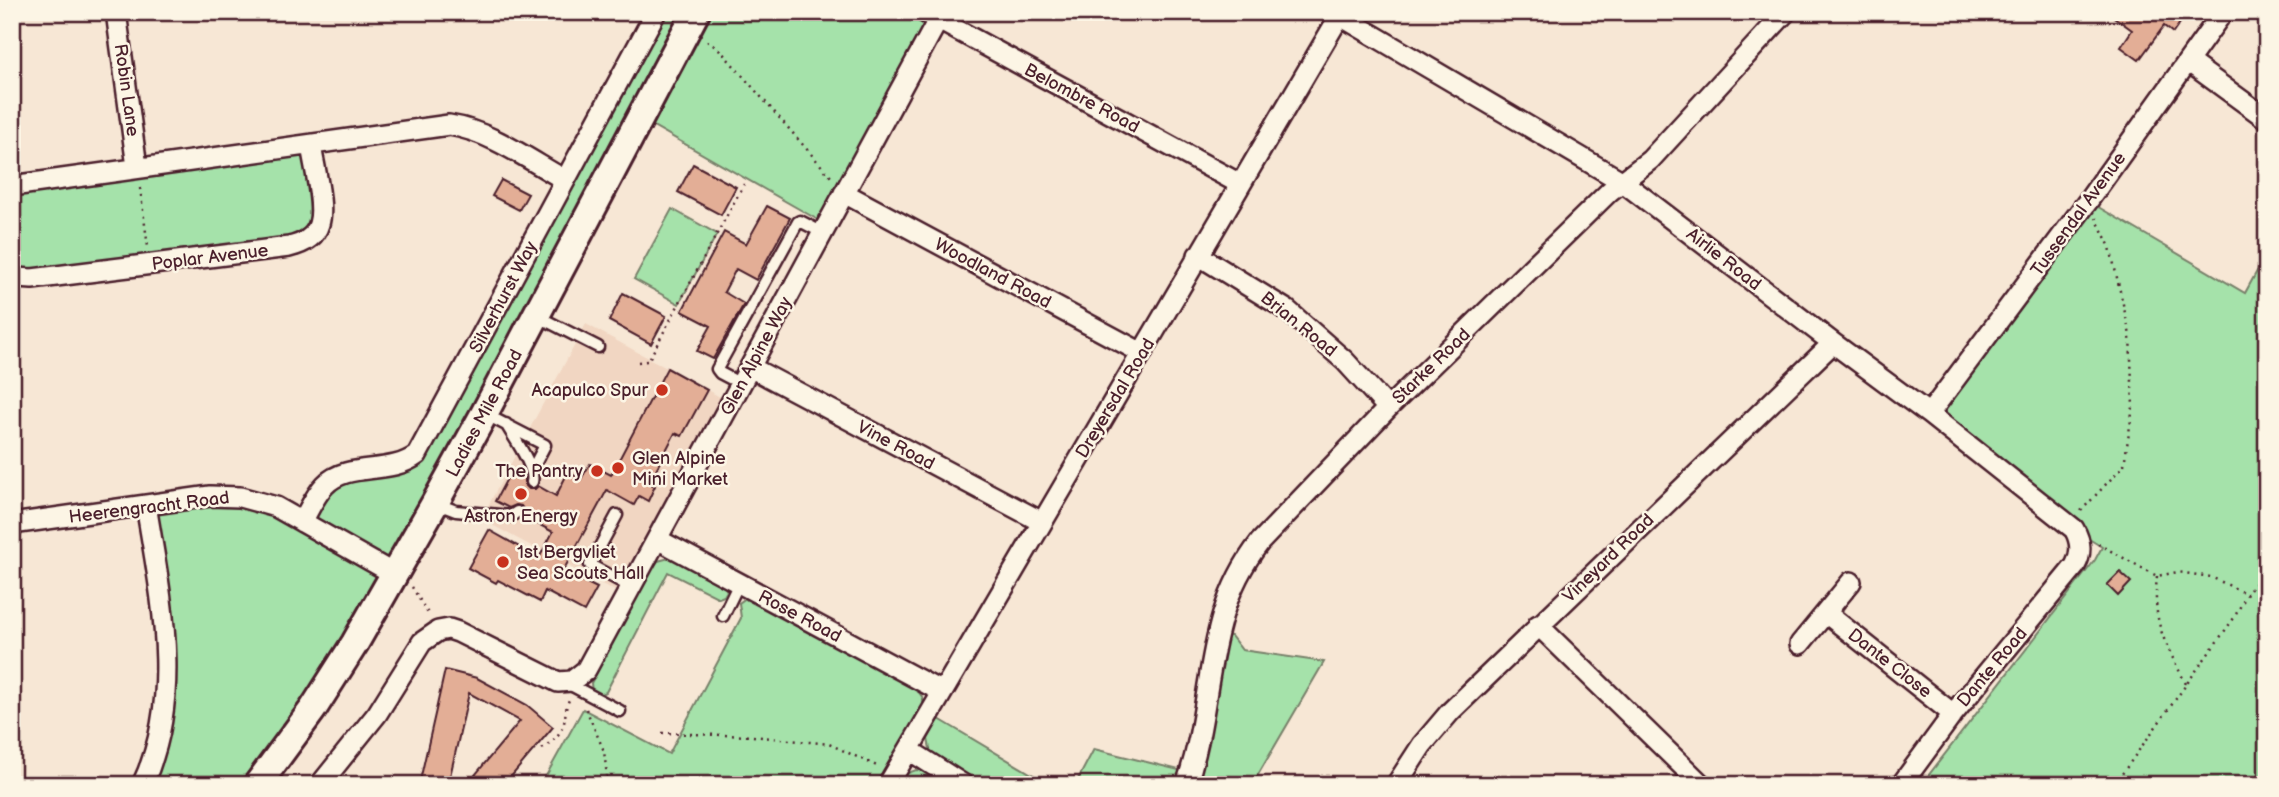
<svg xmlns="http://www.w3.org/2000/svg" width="2279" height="797" viewBox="0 0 2279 797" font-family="'Balsamiq Sans',sans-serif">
<rect width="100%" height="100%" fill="#f7e7d5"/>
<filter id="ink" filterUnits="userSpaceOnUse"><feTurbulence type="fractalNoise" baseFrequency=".0143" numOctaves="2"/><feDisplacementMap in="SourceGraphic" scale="14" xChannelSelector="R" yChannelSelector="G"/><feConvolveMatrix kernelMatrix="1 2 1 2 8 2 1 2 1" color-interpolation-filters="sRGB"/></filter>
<g filter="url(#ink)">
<path fill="#f1d6c2" d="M586 324 731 403 626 597 481 519Z"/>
<path fill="#a5e2aa" stroke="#78806a" stroke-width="2" d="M656 12H924L938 20 827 225 639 118 536 316 257 785H142L167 682 146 505 210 496 302 522 324 486 405 464Z
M311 145 313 236 12 279V186Z
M2088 201 2245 293 2267 253V785H1921L2095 560 2102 547 2076 531 1932 413Z
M672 209 717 234 679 304 634 279Z
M673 557 724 585 727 591 724 596 719 598 668 572 606 692 600 695 592 692 591 683 653 567 658 561Z
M747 597 915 687 923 698V712L879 785H541L583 709 669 754 741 618 739 603Z
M1224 635 1231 636 1242 650 1324 662 1252 785H1195Z
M939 719 1050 785H977L931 754 928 739Z
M1094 749 1183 771 1179 785H1075Z
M916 770 924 771 949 785H916L905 778 908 773Z"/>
<path fill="#e3ae96" stroke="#4a1f2b" stroke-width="2" d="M2107 12H2174L2182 20 2173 33 2164 26 2139 60 2121 47 2132 30Z
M693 164 736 187 721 215 678 192Z
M501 180 528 194 519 210 492 196Z
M767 206 790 218 756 280 736 269 724 292 744 304 713 359 697 351 711 326 682 311 724 232 746 244Z
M623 293 666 316 651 344 609 321Z
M667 368 707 390 682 436 675 433 649 483 655 486 648 501 639 496 634 505 607 490 563 571 597 588 584 612 545 591 540 602 498 580 496 583 468 568 489 530 539 558 553 532 523 516 524 511 521 506 516 505 509 508 495 501 511 471 525 478V485L529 489H535L538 486 556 496 568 472 581 479 590 464 611 475Z
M2120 572 2131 582 2118 596 2107 585Z
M445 670 477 678 527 705 553 727 504 785H487L475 775 520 721 469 693 448 785H419Z"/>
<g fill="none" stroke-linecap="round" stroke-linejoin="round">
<defs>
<path id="lane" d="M537 316 598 347
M741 384 720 373 717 369 798 222 800 221 823 233
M485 414 545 445 532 470
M506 424C514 438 536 468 532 482
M435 503 456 511 511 516 517 512
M617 515 590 565 631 587
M723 616 739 583
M567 683 620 711"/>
<path id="street" d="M116 12 137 167
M924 12 1240 184
M1334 12 1623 182 1833 343 1929 414 2074 529C2081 541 2082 554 2075 566L1953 714 1901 785
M2189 62 2267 119
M12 186 449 125C490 131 529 160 565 180
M844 193 1142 353
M1198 255 1287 310 1345 361 1388 408
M12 275 18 278 32 279 289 247C302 244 315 238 319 224 325 206 314 166 311 145
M750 367 1042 522
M1929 414 2088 201 2223 12
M302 522C309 510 315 495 325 485 348 461 389 476 417 455L656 12
M12 524 210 496 240 497 276 507 394 574
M657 539 942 692
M1826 613 1953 714
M1538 625 1702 785
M1800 644 1851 582
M909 750 964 785
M142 785C184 697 161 597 146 505
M320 785 377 714 422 642 438 631 449 629 458 632 558 682 572 681 586 670 938 20
M888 785 1342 12
M1186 785C1216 700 1201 618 1260 542L1388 408 1610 191 1650 160 1786 12
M1396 785 1422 745 1450 712 1833 343"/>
<path id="secondary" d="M257 785 313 709 355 643 435 503 484 414 696 12"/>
</defs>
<use href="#lane" stroke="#4a1f2b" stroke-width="15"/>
<use href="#street" stroke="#4a1f2b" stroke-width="24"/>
<use href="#secondary" stroke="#4a1f2b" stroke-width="32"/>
<path stroke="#4a1f2b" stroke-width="2.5" stroke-dasharray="2 5" stroke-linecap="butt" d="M707 41 720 50 832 178
M140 188 148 247
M638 362 648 361 744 184
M2081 511 2124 465 2133 407 2130 335 2110 247 2096 218
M2098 544 2157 576 2178 572 2211 577 2247 594
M2157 576C2152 625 2165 642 2186 684
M412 587 430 617
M586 709 604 751 608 785
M662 733 752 736 829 744 879 767
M542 749C551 742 561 735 564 723 566 714 565 708 569 700
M2114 785 2234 618 2247 594 2267 567"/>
<use href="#lane" stroke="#fcf5e5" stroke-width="10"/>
<use href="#street" stroke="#fcf5e5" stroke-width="19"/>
<use href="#secondary" stroke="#fcf5e5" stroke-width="26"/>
</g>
</g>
<g fill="#c8321e" stroke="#fcf5e5" stroke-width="2.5">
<circle cx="662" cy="390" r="7"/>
<circle cx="618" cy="468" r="7"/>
<circle cx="597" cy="471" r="7"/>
<circle cx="521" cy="494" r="7"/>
<circle cx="503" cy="562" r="7"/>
</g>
<g text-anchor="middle" stroke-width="5" stroke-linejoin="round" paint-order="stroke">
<g font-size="18" fill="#4a1f2b" stroke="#fcf5e5">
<text transform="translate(127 90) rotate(82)" y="6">Robin Lane</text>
<text transform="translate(1082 98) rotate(28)" y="6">Belombre Road</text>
<text transform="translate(2078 214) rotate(-54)" y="6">Tussendal Avenue</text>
<text transform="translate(210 257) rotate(-7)" y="6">Poplar Avenue</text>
<text transform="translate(1724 259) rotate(38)" y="6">Airlie Road</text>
<text transform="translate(993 273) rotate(28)" y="6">Woodland Road</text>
<text transform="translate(503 297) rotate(-62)" y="6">Silverhurst Way</text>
<text transform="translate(1299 324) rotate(39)" y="6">Brian Road</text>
<text transform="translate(756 356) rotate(-62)" y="6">Glen Alpine Way</text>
<text transform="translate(1431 366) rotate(-44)" y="6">Starke Road</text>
<text transform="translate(1115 398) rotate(-59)" y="6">Dreyersdal Road</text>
<text transform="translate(484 413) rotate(-62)" y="6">Ladies Mile Road</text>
<text transform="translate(896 445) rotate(28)" y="6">Vine Road</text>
<text transform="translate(149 507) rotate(-7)" y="6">Heerengracht Road</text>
<text transform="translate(1608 558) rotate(-44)" y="6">Vineyard Road</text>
<text transform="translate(800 616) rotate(28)" y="6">Rose Road</text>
<text transform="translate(1890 663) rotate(38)" y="6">Dante Close</text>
<text transform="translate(1992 667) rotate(-50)" y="6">Dante Road</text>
</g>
<g font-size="18" fill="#4a1f2b" stroke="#fcf5e5" text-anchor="end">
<text x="648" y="396">Acapulco Spur</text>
<text x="632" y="464" text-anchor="start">Glen Alpine<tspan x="632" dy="21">Mini Market</tspan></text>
<text x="583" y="477">The Pantry</text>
<text x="521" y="522" text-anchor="middle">Astron Energy</text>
<text x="517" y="558" text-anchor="start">1st Bergvliet<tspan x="517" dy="21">Sea Scouts Hall</tspan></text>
</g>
</g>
<rect width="2279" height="797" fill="none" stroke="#fcf5e5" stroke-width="42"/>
<rect x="21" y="21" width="2237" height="755" fill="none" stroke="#4a1f2b" stroke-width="2.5" filter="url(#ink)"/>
</svg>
